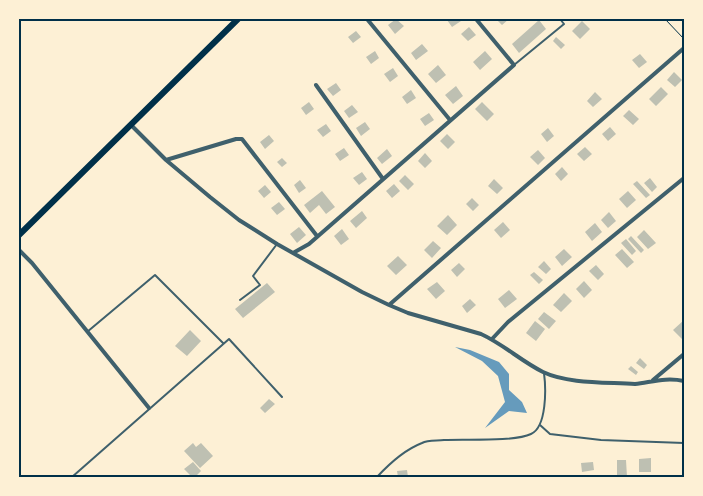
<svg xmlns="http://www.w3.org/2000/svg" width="703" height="496" viewBox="0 0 703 496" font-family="'DM Sans',sans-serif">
<rect width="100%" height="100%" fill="#fdf0d5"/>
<path fill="#669bbc" d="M455 347 470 350 499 362 509 374V390L522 402 527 413 509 411 485 428 505 402 498 376 482 361Z"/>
<path fill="#bec0b2" d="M396 19 404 26 395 34 388 25Z
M449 19H459L461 21 452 27 447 20Z
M496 19H509L502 25Z
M539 20 546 29 519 53 512 44Z
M582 21 590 29 580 39 572 31Z
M469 27 476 35 468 41 461 34Z
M356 31 361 37 353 43 348 37Z
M556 37 565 45 561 49 553 41Z
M422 44 428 51 416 60 411 53Z
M375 51 379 58 371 64 366 57Z
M485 51 492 59 480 70 473 62Z
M640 54 647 62 639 68 632 60Z
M438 65 446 75 436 83 428 74Z
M393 68 398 76 390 82 384 74Z
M674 72 682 80 675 87 667 80Z
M336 83 341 90 333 96 327 89Z
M456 86 463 96 453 104 445 95Z
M661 87 668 94 656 106 649 99Z
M411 90 416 98 407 104 402 97Z
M595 92 602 99 593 107 587 101Z
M309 102 314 109 306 115 301 108Z
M482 102 494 114 487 121 475 109Z
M352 105 358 112 349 118 344 111Z
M629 110 639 119 633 125 623 116Z
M429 113 434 120 425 126 420 119Z
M365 122 370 129 361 136 356 128Z
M326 124 331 131 323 137 317 130Z
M610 127 616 134 608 141 602 134Z
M548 128 554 136 547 142 541 134Z
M447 134 455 142 448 149 440 141Z
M269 135 274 141 265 149 260 142Z
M585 147 592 154 584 161 577 154Z
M344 148 349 155 340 161 335 154Z
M387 149 392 156 382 164 377 158Z
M538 150 545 158 538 165 530 157Z
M425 153 432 161 425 168 418 161Z
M282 158 287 163 282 167 277 162Z
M562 167 568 174 561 181 555 174Z
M362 172 367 179 359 185 353 178Z
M405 175 414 184 408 190 399 181Z
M650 178 657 187 652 192 644 183Z
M494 179 503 188 497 194 488 186Z
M300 180 306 188 299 193 294 185Z
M637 181 650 195 646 198 633 184Z
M394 184 400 191 392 198 386 191Z
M265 185 271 192 264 198 258 191Z
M322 191 335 207 326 214 319 205 310 213 304 205Z
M628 191 636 200 627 208 619 199Z
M472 198 479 205 473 211 466 204Z
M279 202 285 209 277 215 271 208Z
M362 211 367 218 356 228 350 221Z
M609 212 616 221 608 228 601 220Z
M448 215 457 225 447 235 437 226Z
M503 222 510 230 501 238 494 230Z
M595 223 602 232 592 241 585 232Z
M299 227 306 235 297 243 290 234Z
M342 229 349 239 341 245 334 236Z
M644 230 656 243 648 249 637 237Z
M631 236 644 250 641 253 628 239Z
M626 239 636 251 632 255 621 243Z
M433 241 441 248 432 258 424 250Z
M564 249 572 257 562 266 555 257Z
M622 249 634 262 627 268 615 255Z
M398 256 407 265 396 275 387 266Z
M544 261 551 269 546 274 538 267Z
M459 263 465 269 457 277 451 270Z
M596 265 604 274 598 280 589 271Z
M534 272 543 280 539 284 530 275Z
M584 281 592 290 584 298 576 289Z
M437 282 445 291 436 299 427 289Z
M267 283 275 292 243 318 235 309Z
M509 290 517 299 505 308 498 299Z
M564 293 572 301 561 312 553 305Z
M470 299 476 305 467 313 462 306Z
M544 312 556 321 549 329 538 319Z
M684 320V338L683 340 673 330Z
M535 321 545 329 536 341 526 333Z
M190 330 201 341 187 356 175 346Z
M640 358 647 365 644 369 636 363Z
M631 366 638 372 636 375 628 369Z
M269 399 275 404 265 413 260 408Z
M193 443 196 447 201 443 213 456 200 468 184 451Z
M651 458V472H639V459Z
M617 460H626L627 477H617Z
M193 462 201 471 195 477H192L184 469Z
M593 462 594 470 582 472 581 463Z
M407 470 408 477H398L397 471Z"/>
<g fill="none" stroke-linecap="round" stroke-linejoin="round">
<path stroke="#003049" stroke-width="1" d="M665 19 684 39"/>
<path stroke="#3f606c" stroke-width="2" d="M514 65 564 24 560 19
M240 300 260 285 253 276 277 244
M87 332 155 275 223 343
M540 425 550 434 601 440 684 443
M72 477 229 339 282 397
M377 477C389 464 404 450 422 443 428 440 437 441 444 440 466 439 514 442 531 434 547 427 546 388 544 373"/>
<path stroke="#3f606c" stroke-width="4" d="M367 19 450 120
M316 85 383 179
M131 125 166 160 210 197 239 220 277 244 362 292 389 305 408 313 481 334C503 344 521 361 543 372 568 384 607 382 635 384 652 382 666 377 684 381
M166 160 236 139H242L317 236
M19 250 32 263 149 408
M293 253 309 244 514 65 476 19
M389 305 684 48
M492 339 508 322 684 178
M653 380 684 354"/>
<path stroke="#003049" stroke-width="6" d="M19 235 238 19"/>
</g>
<rect width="703" height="496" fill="none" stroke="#fdf0d5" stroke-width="40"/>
<rect x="20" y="20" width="663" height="456" fill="none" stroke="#003049" stroke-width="2"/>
</svg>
